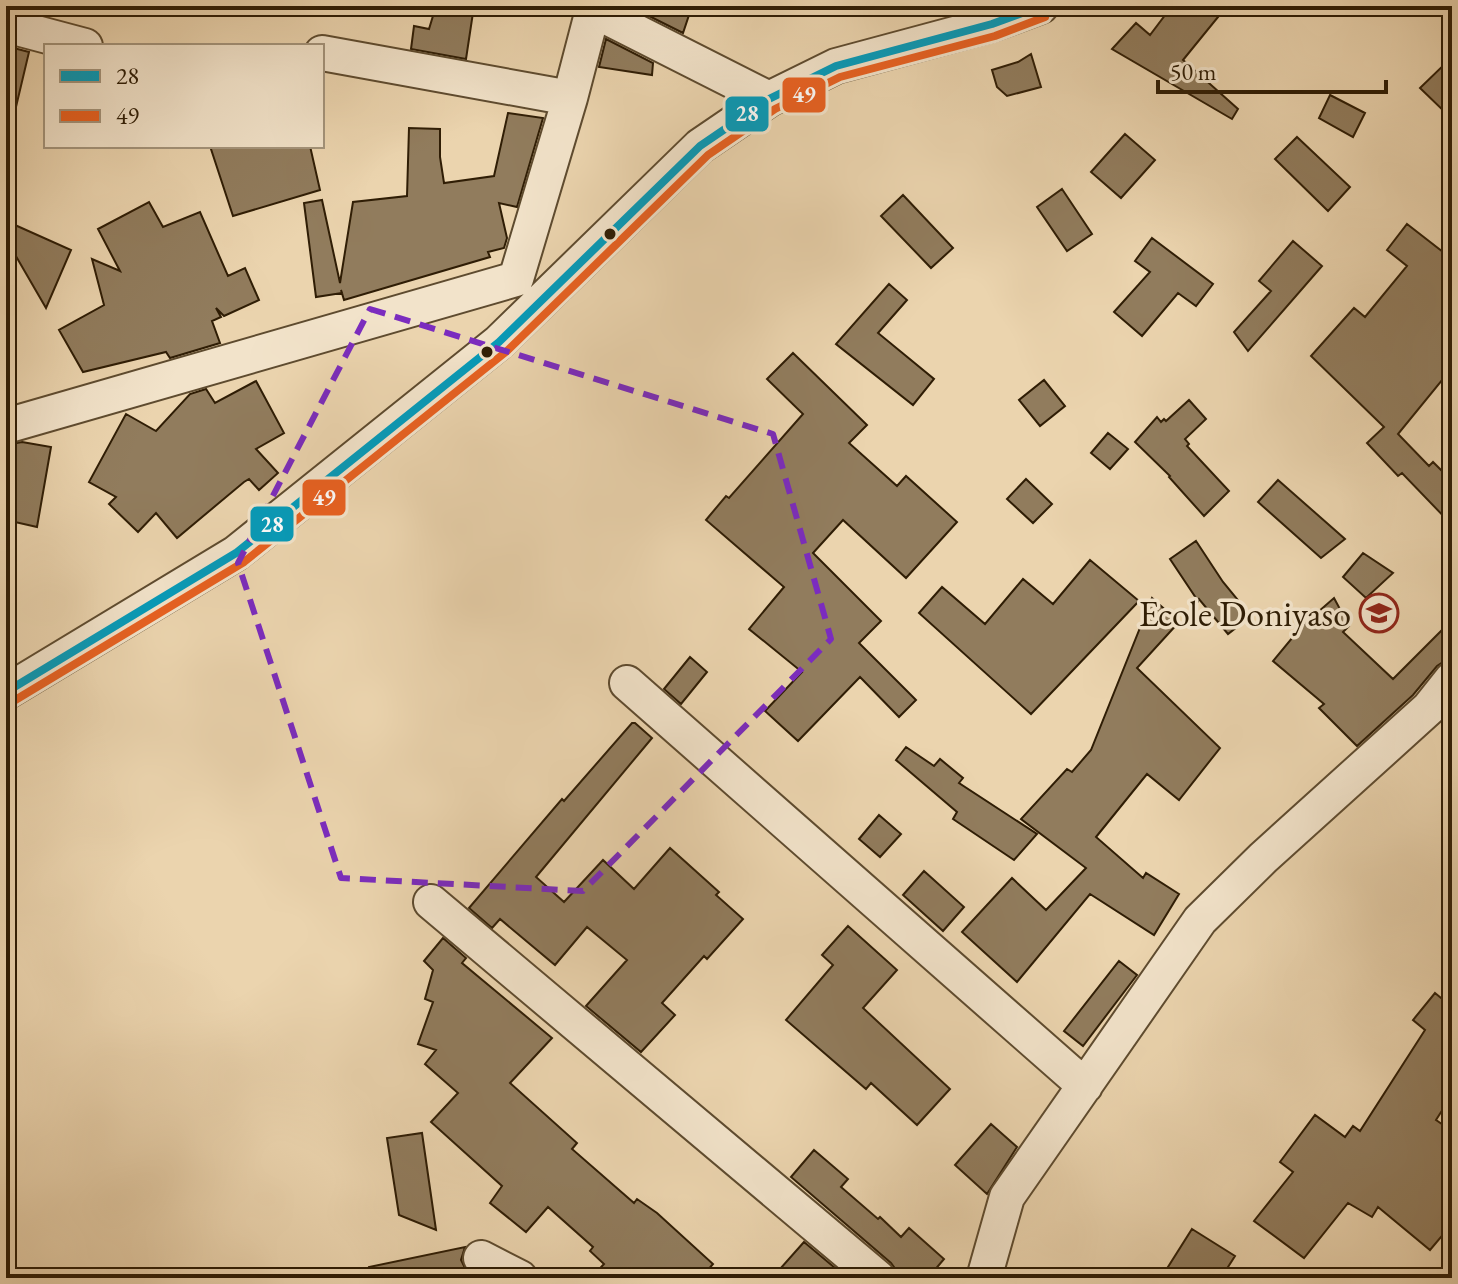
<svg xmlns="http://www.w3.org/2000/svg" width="1458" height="1284" viewBox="0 0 1458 1284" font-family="'EB Garamond',serif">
<rect width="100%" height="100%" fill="#ebd4ae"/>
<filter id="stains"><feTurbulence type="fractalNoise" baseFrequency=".0025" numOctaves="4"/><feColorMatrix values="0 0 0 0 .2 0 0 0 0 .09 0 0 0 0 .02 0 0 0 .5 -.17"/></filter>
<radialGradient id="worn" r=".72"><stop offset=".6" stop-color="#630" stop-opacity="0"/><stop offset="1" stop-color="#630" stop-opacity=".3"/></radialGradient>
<path fill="#917c5d" stroke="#2f1d05" stroke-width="2" d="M436 6H474L466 59 411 49 414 26 429 29Z
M629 6H692L683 33Z
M1172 6H1227L1183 60 1238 109 1232 119 1112 49 1136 23 1150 35Z
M606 39 653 63 652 75 599 67Z
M6 46 29 52 16 107 6 106Z
M1031 54 1041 87 1007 96 997 87 992 70 1018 62Z
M1452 57V119L1420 88Z
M1330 95 1365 113 1353 137 1319 118Z
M508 113 543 118 517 207 499 203 507 238 504 248 488 252 490 257 344 300 341 290 342 293 316 297 304 203 322 200 340 283 353 202 407 196 409 128 440 129V157L444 183 494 176Z
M1125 134 1155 160 1121 198 1091 172Z
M1297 137 1350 187 1328 211 1275 159Z
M210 146H310L320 190 233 216Z
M1062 189 1092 234 1067 251 1037 207Z
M903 195 953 248 931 268 881 216Z
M149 202 163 227 200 212 228 276 245 268 259 300 224 316 216 308 221 317 212 321 220 343 170 358 166 352 83 372 59 330 104 305 92 259 120 271 98 229Z
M6 221 71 250 46 308 6 239Z
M1407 224 1452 259V368L1398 434 1429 466 1433 462 1452 481V525L1402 473 1398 476 1367 443 1384 427 1311 356 1354 308 1365 317 1407 266 1387 250Z
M1152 238 1213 284 1196 306 1178 293 1142 336 1114 312 1150 272 1135 261Z
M1293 241 1322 266 1248 351 1234 332 1271 291 1259 281Z
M889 284 907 300 878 333 934 379 913 405 836 344Z
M793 353 867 425 849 443 897 486 906 476 957 522 906 578 843 520 813 553 881 621 859 643 916 700 899 717 860 677 798 741 765 711 802 672 749 629 784 587 706 520 726 496 729 498 803 414 767 379Z
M1044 380 1065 406 1040 426 1019 400Z
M256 381 284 433 256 449 278 473 259 490 249 479 244 482 177 538 156 513 138 532 109 504 116 497 89 482 126 414 156 431 190 394 206 389 215 403Z
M1189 400 1206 419 1185 439 1189 444 1187 446 1229 491 1204 516 1169 477 1170 476 1135 442 1157 417 1161 422 1164 419 1166 421Z
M1108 433 1128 449 1110 469 1091 453Z
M22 442 51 447 37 527 6 520V445Z
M1026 479 1052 504 1033 523 1007 499Z
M1278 480 1345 539 1321 558 1258 502Z
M1196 541 1223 582 1251 616 1228 634 1199 599 1198 601 1170 559Z
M1363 553 1393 573 1366 598 1343 577Z
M1090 560 1139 601 1031 714 919 613 942 587 985 624 1023 579 1053 604Z
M1152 598 1179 622 1137 668 1220 748 1179 800 1147 774 1096 837 1143 878 1146 873 1179 894 1154 935 1090 894 1017 982 962 932 1012 878 1046 910 1086 868 1021 819 1067 769 1072 772 1091 750Z
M1334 598 1349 626 1343 632 1393 679 1452 620V656L1437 666 1413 695 1357 746 1319 708 1324 704 1273 661 1302 626Z
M690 657 707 672 681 704 664 689Z
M632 723H635L652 738 536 877 564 902 603 860 634 889 670 848 719 892 716 895 743 919 707 959 704 956 662 1003 675 1015 641 1052 586 1006 627 960 587 927 555 965 500 919 492 928 469 908 562 799 564 801Z
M906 747 934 766 940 759 963 778 959 783 1037 834 1014 860 953 819 957 812 896 760Z
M879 815 901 834 880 857 859 839Z
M924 871 964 907 943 931 903 895Z
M848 926 897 970 863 1008 950 1089 917 1125 871 1083 866 1089 786 1020 833 965 822 955Z
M443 938 466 958 462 963 552 1038 510 1083 577 1143 572 1149 634 1203 637 1199 657 1213 713 1264 701 1278H591L604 1264 590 1251 593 1247 548 1207 526 1232 490 1203 502 1186 431 1122 458 1093 425 1064 436 1050 418 1044 433 1002 425 999 433 970 424 961Z
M1119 961 1137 975 1083 1046 1064 1031Z
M1435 993 1452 1007V1095L1436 1120 1452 1131V1224L1430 1250 1378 1207 1372 1217 1348 1203 1304 1258 1254 1221 1293 1172 1280 1162 1315 1115 1345 1137 1353 1126 1360 1131 1425 1030 1413 1020Z
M991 1124 1017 1147 987 1194 955 1165Z
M422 1133 436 1230 399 1215 387 1138Z
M814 1150 848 1179 841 1187 878 1219 880 1217 901 1237 909 1228 944 1259 928 1278H898L896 1270 891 1263 791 1177Z
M1192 1229 1235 1256 1221 1278H1161Z
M804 1242 847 1278H772Z
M465 1247 461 1260 467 1272 462 1278H370L369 1267Z"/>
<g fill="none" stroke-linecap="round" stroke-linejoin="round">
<defs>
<path id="minor" d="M593 10 769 99
M6 25 85 46
M322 53 570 98
M6 426 516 279 570 98 594 6
M627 683 1085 1086
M6 692 236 553 499 342 700 146 769 99 836 66 992 24 1041 6
M431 902 878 1278
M481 1258 520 1278
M984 1278 1007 1197 1200 920 1263 858 1429 708 1452 679"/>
</defs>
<use href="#minor" stroke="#5e4b2f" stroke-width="38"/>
<use href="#minor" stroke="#f2e3ca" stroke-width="34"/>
<defs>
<path id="bus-1" d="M6 692 236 553 499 342 700 146 769 99 836 66 992 24 1041 6"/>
<path id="bus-2" d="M12 702 244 562 507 351 708 155 775 109 840 77 995 36 1045 17"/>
</defs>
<use href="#bus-1" stroke="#f2e3ca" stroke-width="14"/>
<use href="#bus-2" stroke="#f2e3ca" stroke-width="14"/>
<use href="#bus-1" stroke="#059bba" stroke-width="8"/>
<use href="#bus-2" stroke="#e86121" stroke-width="8"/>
</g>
<path fill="none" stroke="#7b2cbf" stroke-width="6" stroke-dasharray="16 10" stroke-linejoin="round" d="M370 309 773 434 831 639 583 891 341 878 238 563Z"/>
<defs>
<symbol id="school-ring" viewBox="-11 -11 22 22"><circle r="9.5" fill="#f2e3ca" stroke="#8f2418" stroke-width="1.5"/><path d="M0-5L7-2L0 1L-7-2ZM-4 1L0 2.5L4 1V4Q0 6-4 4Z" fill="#8f2418"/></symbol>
</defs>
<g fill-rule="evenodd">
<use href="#school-ring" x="1357" y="591" width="44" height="44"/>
</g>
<g fill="#2f1d05" stroke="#f2e3ca" stroke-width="3">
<circle cx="610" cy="234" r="7"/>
<circle cx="487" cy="352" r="7"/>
</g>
<g text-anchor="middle" stroke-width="7" stroke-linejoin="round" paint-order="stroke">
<g font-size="36" fill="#2f1d05" stroke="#f2e3ca" text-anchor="end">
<text x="1351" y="626">Ecole Doniyaso</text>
</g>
</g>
<g stroke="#f2e3ca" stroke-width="3">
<rect x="781" y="76" width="46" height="38" rx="8" fill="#e86121"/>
<rect x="724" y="95" width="46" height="38" rx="8" fill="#059bba"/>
<rect x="301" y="478" width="46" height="39" rx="8" fill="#e86121"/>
<rect x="249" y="505" width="46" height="38" rx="8" fill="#059bba"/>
</g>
<g font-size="22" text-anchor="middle" font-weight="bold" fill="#fff">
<text x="804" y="102">49</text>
<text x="747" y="121">28</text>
<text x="324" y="505">49</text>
<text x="272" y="532">28</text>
</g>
<rect width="1458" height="1284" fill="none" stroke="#ebd4ae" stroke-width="32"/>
<rect x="8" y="8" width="1442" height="1268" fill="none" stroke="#2f1d05" stroke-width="4"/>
<rect x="16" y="16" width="1426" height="1252" fill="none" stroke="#2f1d05" stroke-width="2"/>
<rect x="44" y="44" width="280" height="104" fill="#f2e3ca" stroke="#a4947b" stroke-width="2"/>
<rect x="60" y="70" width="40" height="12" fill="#059bba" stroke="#a4947b" stroke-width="2"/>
<text x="116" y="84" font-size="24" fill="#2f1d05">28</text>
<rect x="60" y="110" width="40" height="12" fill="#e86121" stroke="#a4947b" stroke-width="2"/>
<text x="116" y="124" font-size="24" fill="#2f1d05">49</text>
<path d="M1158 80v12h228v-12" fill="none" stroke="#2f1d05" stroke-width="4"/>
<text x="1170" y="80" font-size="24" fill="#2f1d05" stroke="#f2e3ca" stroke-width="6" paint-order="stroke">50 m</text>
<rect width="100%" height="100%" filter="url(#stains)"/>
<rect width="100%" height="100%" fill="url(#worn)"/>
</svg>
